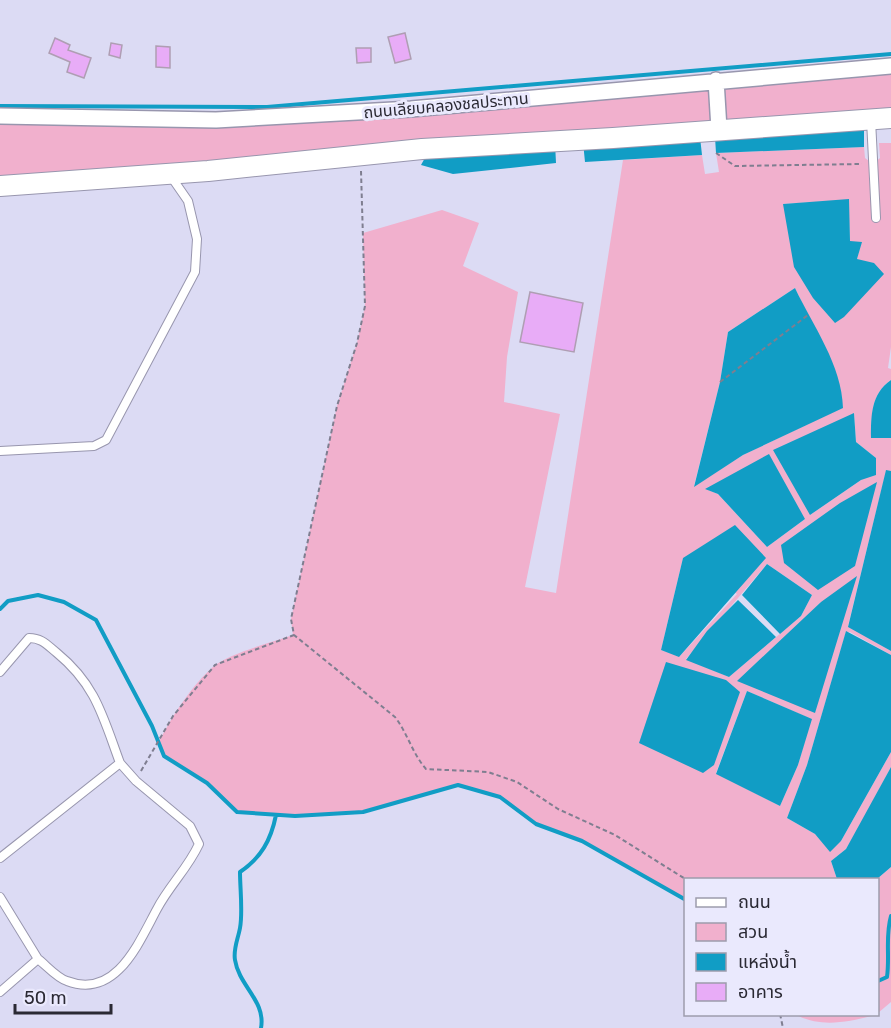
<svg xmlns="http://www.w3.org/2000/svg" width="891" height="1028" viewBox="0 0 891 1028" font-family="Rubik,'Noto Sans Thai',sans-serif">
<rect width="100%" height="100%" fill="#dcdbf4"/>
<path fill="#f1b0cd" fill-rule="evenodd" d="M891 65V115L722 123 716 80Z
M715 81 720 123 0 186V116L216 120Z
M879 143H891V347L888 368 891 369V380C871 394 871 415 872 438H891V471H886L848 626 891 651V655L850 632H846L807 765 787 818 815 834 830 851 841 841 891 752V767L857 831 846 849 831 861 837 879 686 880 685 900 582 841 536 824 500 797 458 785 363 812 295 816 237 812 207 783 164 756 159 742C172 716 192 685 214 666 230 653 273 642 293 635L291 619 337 406 357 343 365 306 363 233 442 210 479 223 463 266 518 292 507 357 504 402 560 414 525 587 556 593 623 160 702 155 705 174 719 172 716 153 864 147 865 158 873 164 880 158ZM848 200 850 242H861L857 259 883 274 863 294 783 204ZM795 288 808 315 843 407 743 455 694 486 720 382 728 332ZM854 413 856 442 876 458 861 480 810 515ZM706 489 805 519 767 547 718 494ZM683 558 737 594 680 656 661 650ZM767 564 812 595 801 616 729 677 686 659ZM821 602 815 713 795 629ZM747 691 811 719 798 765 780 806 716 773Z
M891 867V1002L878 1013 877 879Z
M796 1015H876C847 1022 823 1028 796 1015Z"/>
<path fill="#119dc5" d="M864 130V147L716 153 715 137Z
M700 137 702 155 585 162 583 142Z
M555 143 556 163 453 174 421 165 426 156Z
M849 199 850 241 862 242 857 259 874 263 884 274 844 317 835 323 813 298 794 267 783 204Z
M795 288C813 326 842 365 843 408L743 455 694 487 720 382 728 332Z
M891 380V438H871C871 415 871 394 891 380Z
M854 413 856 442 876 458V475L861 480 810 515 773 450Z
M769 454 805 519 767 547 718 494 705 489Z
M886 470 891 471V651L848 627Z
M877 482 855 566 818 590 784 563 781 545 840 503Z
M735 525 766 558 679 657 661 650 683 558Z
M767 564 812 595 801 616 780 634 742 595Z
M857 576 815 713 737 681 821 602Z
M738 600 776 637 729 677 686 660 707 631Z
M846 631 891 655V752L841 841 830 852 815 834 787 818 807 765Z
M666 662 726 680 740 692 714 765 703 773 639 743Z
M747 691 812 719 798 765 780 806 716 774Z
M891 767V867L877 879H837L831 861 846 849Z"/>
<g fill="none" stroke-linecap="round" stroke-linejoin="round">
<path stroke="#119dc5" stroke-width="4" d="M0 106 267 107 891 54
M0 609 8 601 38 595 64 602 96 620 152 726 164 756 207 783 237 812 295 816 363 812 458 785 500 797 536 824 582 841 686 900
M878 981 887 977C890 956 885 936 891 916
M261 1028C266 1001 239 986 235 960 233 949 238 939 240 928 243 912 240 889 240 872 261 858 271 840 276 815"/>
</g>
<path fill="#e8acf7" stroke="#af9eb3" stroke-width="1.5" d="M405 33 411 59 395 63 388 37Z
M55 38 70 45 68 50 91 58 84 78 67 72 70 62 49 53Z
M111 43 122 45 120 58 109 55Z
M156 46 170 47V68L156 67Z
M356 48H371V62L357 63Z
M530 292 583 303 574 352 520 342Z"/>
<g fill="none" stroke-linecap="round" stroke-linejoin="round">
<defs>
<path id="service" d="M871 120 876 218
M0 451 94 446 106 440 195 272 197 239 188 201 170 175
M0 672 29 638C42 638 47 645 57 653 96 685 103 717 120 763
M0 858 120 763 136 781 190 826 199 844C188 868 169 886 157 909 139 942 116 1000 67 981 57 978 47 966 38 959
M0 897 38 959 0 992"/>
<path id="minor" d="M716 80 719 129
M0 116 216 120 411 109 891 66"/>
<path id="tertiary" d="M0 186 208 171 422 149 613 138 891 118"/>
</defs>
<use href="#service" stroke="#9896ae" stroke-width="10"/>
<use href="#minor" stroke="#9896ae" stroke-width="18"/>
<use href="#tertiary" stroke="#9896ae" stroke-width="22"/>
<path stroke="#7f7e90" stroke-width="2" stroke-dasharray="4.5 3" stroke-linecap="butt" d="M716 153 735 166 862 164
M361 171 365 306 357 343 337 406 291 619 294 635 395 717C408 734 412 753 426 769L488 772 517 782 558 809 615 835 687 880
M720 382 808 315
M141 771 173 716 215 665 294 635
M780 1014 783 1028"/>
<use href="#service" stroke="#fff" stroke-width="8"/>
<use href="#minor" stroke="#fff" stroke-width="15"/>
<use href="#tertiary" stroke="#fff" stroke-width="20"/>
</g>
<g text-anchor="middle" stroke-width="6" stroke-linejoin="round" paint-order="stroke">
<g font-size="16" fill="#2a2933" stroke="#eae9fd">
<text transform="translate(446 105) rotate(-5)" y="6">ถนนเลียบคลองชลประทาน</text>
</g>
</g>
<rect x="684" y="878" width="195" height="138" fill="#eae9fd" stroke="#9d9cac" stroke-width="1.5"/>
<rect x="696" y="898" width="30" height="9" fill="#ffffff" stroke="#9d9cac" stroke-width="1.5"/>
<text x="738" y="908" font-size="18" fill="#2a2933">ถนน</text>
<rect x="696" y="923" width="30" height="18" fill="#f1b0cd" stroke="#9d9cac" stroke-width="1.5"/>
<text x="738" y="938" font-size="18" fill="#2a2933">สวน</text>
<rect x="696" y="953" width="30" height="18" fill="#119dc5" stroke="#9d9cac" stroke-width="1.5"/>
<text x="738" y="968" font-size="18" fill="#2a2933">แหล่งน้ำ</text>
<rect x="696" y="983" width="30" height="18" fill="#e8acf7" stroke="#9d9cac" stroke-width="1.5"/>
<text x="738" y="998" font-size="18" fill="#2a2933">อาคาร</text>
<path d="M15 1004v9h96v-9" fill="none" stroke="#2a2933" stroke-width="3"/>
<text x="24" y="1004" font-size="18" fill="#2a2933" stroke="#eae9fd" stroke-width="4.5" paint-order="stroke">50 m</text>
</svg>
